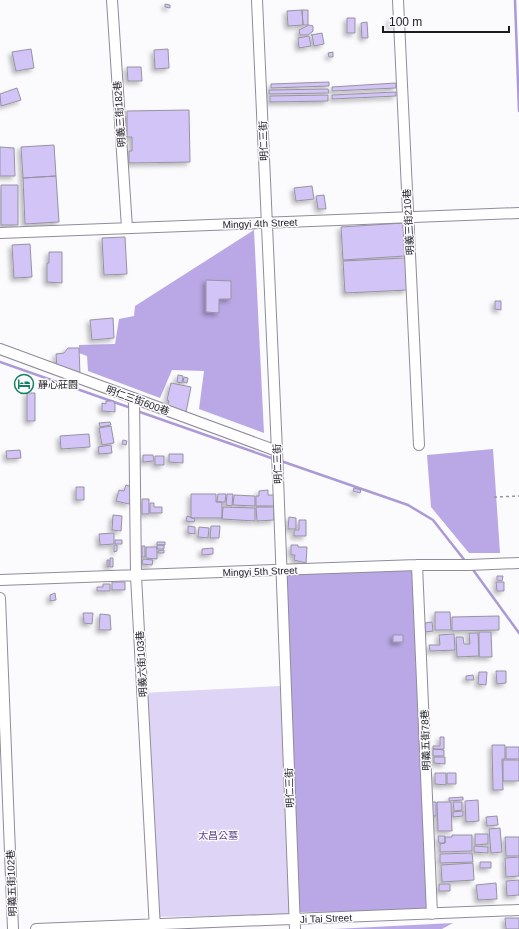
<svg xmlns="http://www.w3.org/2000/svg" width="519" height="929" viewBox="0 0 519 929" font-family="Helvetica,'Noto Sans TC',sans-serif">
<defs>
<filter id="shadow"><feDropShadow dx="-3" dy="3" stdDeviation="2" flood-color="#0004"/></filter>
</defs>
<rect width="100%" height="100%" fill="#fbfafd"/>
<path fill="#ded5f6" d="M280 686 292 915 151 917 142 693Z"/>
<path fill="#baa8e6" d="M254 230 264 433 199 409 204 371 172 370 160 398 88 371 87 356 79 353V345L115 344 119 319 134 316 135 306Z
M493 449 500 553H469L431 507 427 455Z
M415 567 429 911 299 912 283 573Z
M453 923 442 929H334Z"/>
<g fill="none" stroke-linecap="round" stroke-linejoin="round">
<path stroke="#ab9ad6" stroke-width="2.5" d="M515 0 519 111
M0 362 131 408
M137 411 274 459
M281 461 408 505 433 520 466 562
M471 567 519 633"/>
</g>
<path fill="#d2c4f6" stroke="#9793a1" filter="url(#shadow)" d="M165 4 170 5V8L165 7Z
M302 10 303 25 288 26 287 11Z
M302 10H308V25H303Z
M347 18H355V33H347Z
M391 18H394V26H390Z
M367 22 368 38H362L361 23Z
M309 25 313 26V31L308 35H300L299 30Z
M322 33 324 44 314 46 312 35H311Z
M309 36 311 46 299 48 298 38Z
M31 49 34 68 16 71 12 52Z
M168 49 169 68 155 69 154 50Z
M333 52V57H329L328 53Z
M127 67H141L142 81H128Z
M329 82V86L271 88V84Z
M396 83V88L332 91V87Z
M17 88 21 100 1 106 0 94Z
M328 89 329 93 269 94V90Z
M396 92V96L332 99V95Z
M328 95V101L270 102V96Z
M189 110 190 162 129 163V151H132V137H127V111Z
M54 145 56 176 23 178 21 147Z
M0 147 14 148 15 176H0Z
M56 176 59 222 25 224 23 178Z
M1 185H18V225H1Z
M312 186 314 199 296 201 294 188Z
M324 195 326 209H318L316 196Z
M403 223 405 256 343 260 341 227Z
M125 237 127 274 104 275 102 238Z
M30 244 32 277 14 278 12 245Z
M49 252H62V283L47 282V263H49Z
M405 258 407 290 345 293 343 261Z
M206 280 231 281V299H219V313L206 312Z
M495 301H501V310L495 309Z
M113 318 114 338 92 340 90 320Z
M68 348H79L80 375 57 368 56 354 64 353Z
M178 375 183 376 182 383 177 382Z
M184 377 188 378 187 383 183 382Z
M171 383 191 387 186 412 167 408 169 401 167 400Z
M27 393H35V421H27Z
M106 401H114V403H115V412L102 411V403L106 404Z
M110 422 111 425 100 427 99 423Z
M111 426 114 443 102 445 99 428Z
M89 434 90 447 61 449 60 436Z
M123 440 127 441 126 445 122 444Z
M111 445 112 453 99 454 98 447Z
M20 450 21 458 7 459 6 451Z
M169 454H183V463L169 462Z
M143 455H153L154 461 143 462Z
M155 456H164V465H155Z
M126 485 133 487 129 504 116 501 119 490 124 491Z
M76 487H84V500H76Z
M354 488 361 490 360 493 353 491Z
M268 490V495H274V506H256V496H259V491Z
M191 494H216V502H222V518H191Z
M218 494H226L225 502H217Z
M227 494H233L232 506 226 505Z
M234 495 255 496V506L233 505Z
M142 499H149V514H142Z
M150 503H154V507H162V513H150Z
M223 507 255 508V521L222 519Z
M256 507H274V520L257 521Z
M113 515 122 516 121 531 112 530Z
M187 516 195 519 194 522 186 521Z
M289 517 296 518V529H288Z
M299 520H306V536H294V530H299Z
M188 526 195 527V534L188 533Z
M211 526H220L219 538H210Z
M199 527 209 528 208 538 198 537Z
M114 533V544L100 545 99 534Z
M115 540H122V544H115Z
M157 542H165V545H157Z
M114 545H117V551L114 552Z
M157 545H164V549H157Z
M291 545H298V547H307L306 563 294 560 295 555H291Z
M142 546H145V557H142Z
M146 547H157V559L146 558Z
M213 548V554L202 555V549Z
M164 550V553H158V551Z
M110 558H113V567H110Z
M143 559 153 560 152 565 142 564Z
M107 560H109V567H107Z
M497 576H503L502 581 497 580Z
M112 582H125V590H112Z
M496 582H504V591H497Z
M103 584H110V591H97V587H103Z
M55 593 56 600 50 601V595Z
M435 612H450L451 630H435Z
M83 613H93L92 624 84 623Z
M100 614 110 615 111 630H99Z
M499 616V630L452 631V617Z
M432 622 433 631 425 632V623Z
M479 632H491L492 657H479Z
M469 633H478L479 656 457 657 456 637H463L464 644H470Z
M454 634 455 650 430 651 429 645H440L439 635Z
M393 635H403V642H393Z
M496 671H506V683L497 684Z
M479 672H487L486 685 478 684Z
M473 675 474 680H466V676Z
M440 737H444V749H433V746H440Z
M492 745H505V759H502L503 790H493Z
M506 747H519V759H506Z
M433 749 444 750V756H433Z
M434 757H445V764L434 763Z
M503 760H519V781H503Z
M435 773H446V785L435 784Z
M447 773H456V784H447Z
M463 797V800L449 801V798Z
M478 800 479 821 466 822 465 801Z
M432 802H436V816H432Z
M437 802H451L452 831H438Z
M453 802H462V810L454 811Z
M463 811V816L453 817V812Z
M497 816 498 825 487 826 486 817Z
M500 828 502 852 491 853 489 829Z
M475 834H488V844L475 845Z
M452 835H472V851L440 852V844L445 843V837H452Z
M438 836H445V843H439Z
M505 837H519V856H506Z
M474 846 488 847V853L474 852Z
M472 853 473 862 440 863V854Z
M519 857V876L506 877 505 858Z
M480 862H491V868H480Z
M473 863 474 880 442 882 441 865Z
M519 880V895L507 896 506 881Z
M496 883 497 899 478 900 476 885Z
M439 884H450V891H439Z
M505 918H519V929H506Z"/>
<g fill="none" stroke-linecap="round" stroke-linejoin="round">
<defs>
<path id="minor" d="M112 0 127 228
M257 0 277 451 295 929
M398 0 419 445
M0 233 519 213
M0 349 277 451
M134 398 136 576 155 929
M417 565 432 914
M0 580 417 565H469L519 563
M0 598 13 929
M36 929 519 910"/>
</defs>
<use href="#minor" stroke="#908c9a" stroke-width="12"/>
<path stroke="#98979b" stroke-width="1.5" stroke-dasharray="3 3" stroke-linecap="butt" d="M494 497 519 496"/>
<use href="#minor" stroke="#fff" stroke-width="10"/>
</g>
<defs>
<symbol id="hotel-ring" viewBox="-11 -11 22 22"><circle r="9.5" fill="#fbfafd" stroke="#12815e" stroke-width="1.5"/><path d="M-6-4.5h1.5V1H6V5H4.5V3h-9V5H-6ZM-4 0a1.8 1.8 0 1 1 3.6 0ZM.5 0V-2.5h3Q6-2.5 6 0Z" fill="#12815e"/></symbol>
</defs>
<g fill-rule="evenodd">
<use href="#hotel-ring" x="13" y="373" width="22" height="22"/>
</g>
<g text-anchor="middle" stroke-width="3" stroke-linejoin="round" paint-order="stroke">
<g font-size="10" fill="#1e1c22" stroke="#fbfafd">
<text transform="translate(119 114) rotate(-94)" y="4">明義三街182巷</text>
<text transform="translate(263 141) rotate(-92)" y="4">明仁三街</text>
<text transform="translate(408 222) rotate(-93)" y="4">明義三街210巷</text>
<text transform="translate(260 223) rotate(-2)" y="4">Mingyi 4th Street</text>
<text transform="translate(138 400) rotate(20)" y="4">明仁三街600巷</text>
<text transform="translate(277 464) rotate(-92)" y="4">明仁三街</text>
<text transform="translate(260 571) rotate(-2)" y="4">Mingyi 5th Street</text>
<text transform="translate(141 664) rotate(-93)" y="4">明義六街103巷</text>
<text transform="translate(425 740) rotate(-92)" y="4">明義五街78巷</text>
<text transform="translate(289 788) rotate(-92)" y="4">明仁三街</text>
<text transform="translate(11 883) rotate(-92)" y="4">明義五街102巷</text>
<text transform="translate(326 918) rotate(-2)" y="4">Ji Tai Street</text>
</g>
<g font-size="10" fill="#1e1c22" stroke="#fbfafd" text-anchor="start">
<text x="38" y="388">靜心莊園</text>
</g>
<g font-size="10" fill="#5c438c" stroke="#fbfafd">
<text x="218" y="839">太昌公墓</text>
</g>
</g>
<path d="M383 26v6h126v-6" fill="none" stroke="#1e1c22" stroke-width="2"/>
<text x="389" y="26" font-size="12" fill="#1e1c22" stroke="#fbfafd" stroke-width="3" paint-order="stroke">100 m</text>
</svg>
